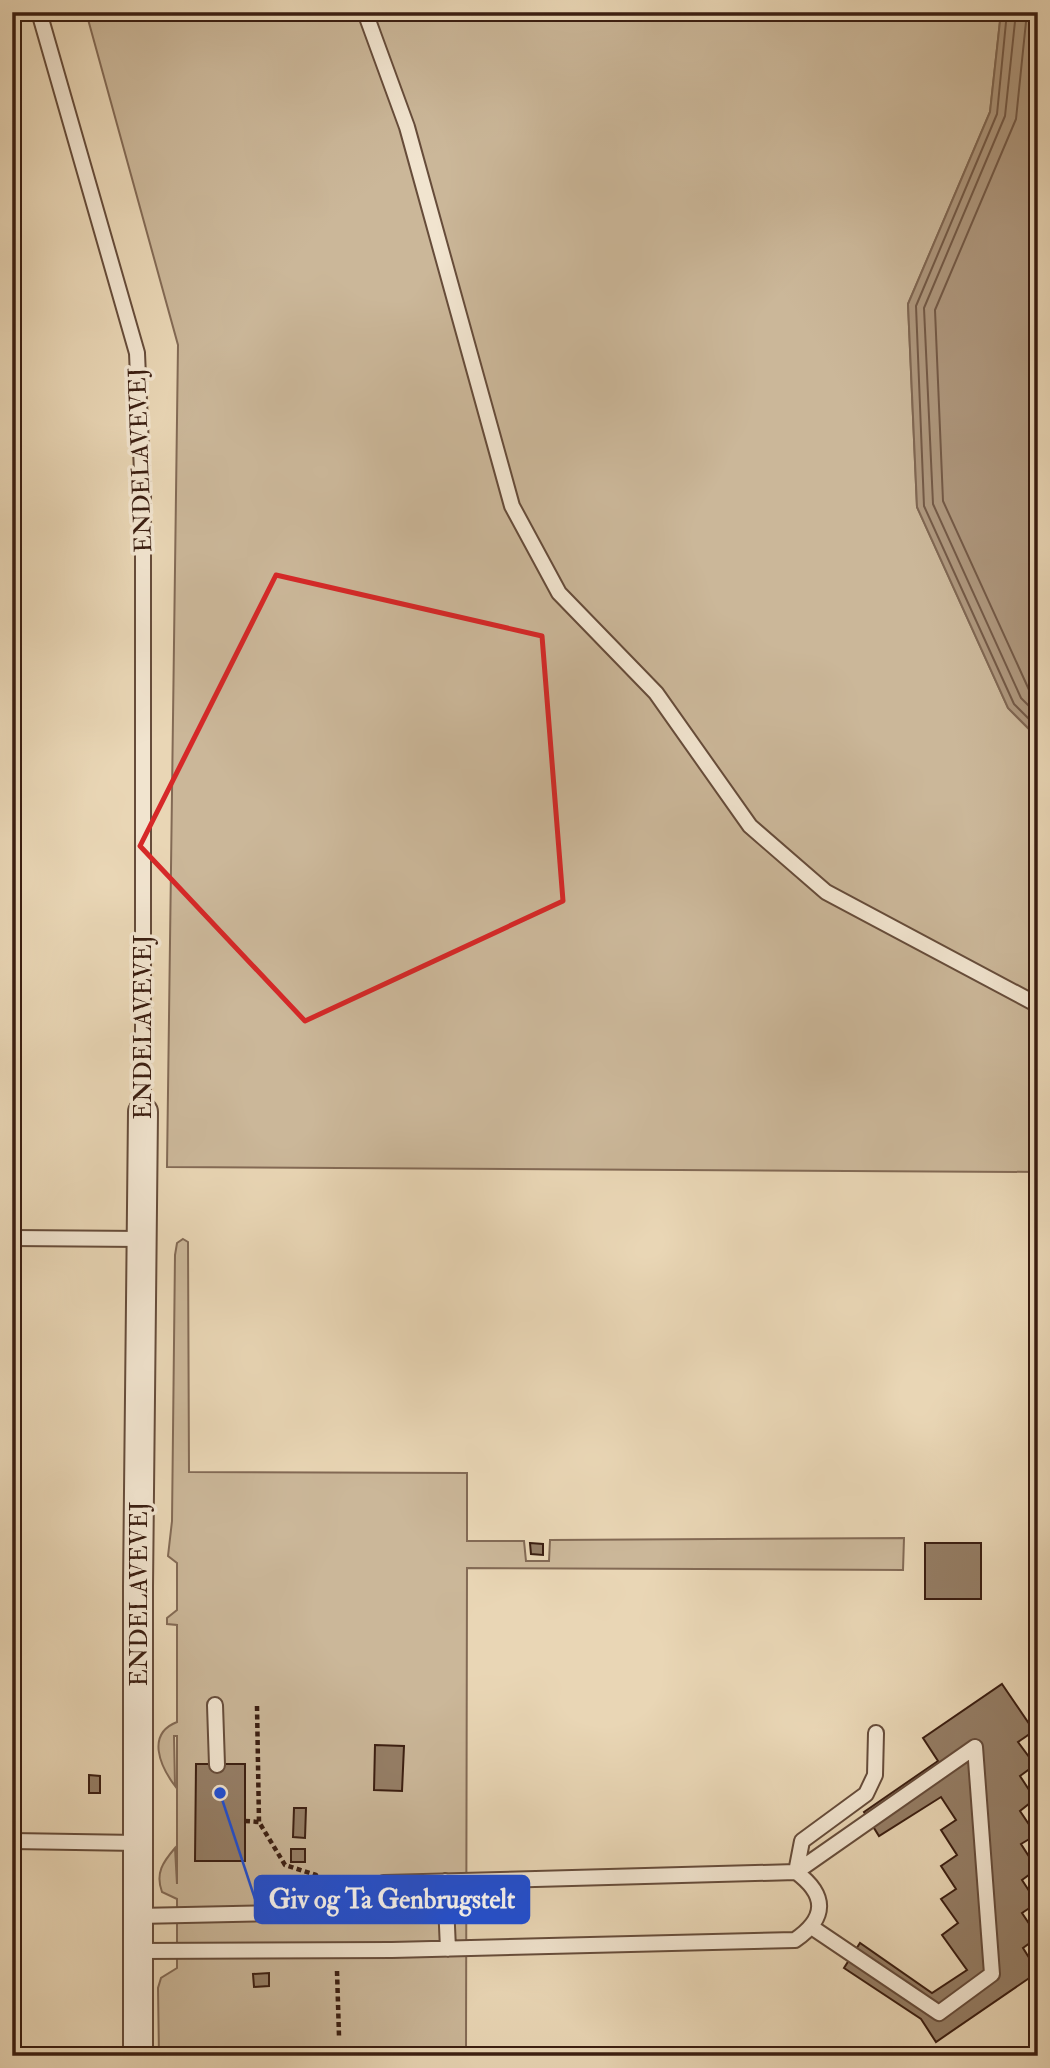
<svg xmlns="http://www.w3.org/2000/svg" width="1050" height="2068" viewBox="0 0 1050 2068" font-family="'IM FELL Double Pica',serif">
<rect width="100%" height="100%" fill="#e9d6b5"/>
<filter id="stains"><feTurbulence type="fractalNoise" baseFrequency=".00286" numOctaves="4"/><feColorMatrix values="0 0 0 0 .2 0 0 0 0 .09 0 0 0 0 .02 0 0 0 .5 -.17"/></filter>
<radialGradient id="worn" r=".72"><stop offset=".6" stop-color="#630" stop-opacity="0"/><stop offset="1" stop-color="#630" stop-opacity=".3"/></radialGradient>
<path fill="#cbb799" stroke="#836a55" stroke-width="2" d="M86 12H1001L990 112 908 304 917 507 1008 708 1038 738V1172L167 1167 178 345Z
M183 1239 188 1242 189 1472 467 1473V1541H524L526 1561H549L550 1540 904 1538 903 1570 467 1568 466 2056H159L158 1988 161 1978 177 1968V1899L162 1892C155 1873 163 1862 175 1848L177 1884V1736H174L175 1786C160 1766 146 1734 177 1722V1625L167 1624V1618L177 1610V1563L168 1556 172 1521 175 1255 177 1243Z"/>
<path fill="#ae977d" stroke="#806752" stroke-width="2" d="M1001 12H1038V738L1008 708 917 507 908 304 990 112Z"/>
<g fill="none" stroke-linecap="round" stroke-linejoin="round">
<path stroke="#745a47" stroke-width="2" d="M1007 12 997 114 916 306 924 506 1014 704 1038 728
M1016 12 1005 116 924 308 933 504 1021 698 1038 715
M1027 12 1016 119 935 310 943 501 1030 692 1038 700"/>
</g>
<path fill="#957e66" stroke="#3b1e11" stroke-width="2" d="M530 1543 543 1544V1555L531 1554Z
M925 1543H981V1599H925Z
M1002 1684 1034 1731 1018 1742 1035 1765 1020 1776 1035 1799 1020 1811 1036 1835 1021 1844 1037 1869 1022 1880 1037 1903 1022 1913 1038 1937 1023 1948 1038 1972 936 2042 921 2019 844 1968 860 1943 932 1993 967 1970 942 1935 958 1923 941 1899 956 1889 941 1866 957 1855 941 1830 956 1820 941 1797 879 1836 864 1812 938 1761 923 1738Z
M375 1745 404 1746 402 1791 374 1790Z
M196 1764H245V1861H195Z
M89 1775 100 1776V1793H89Z
M294 1808H306L305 1838 293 1837Z
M291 1849H305V1862H291Z
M269 1973V1986L254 1987 253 1974Z"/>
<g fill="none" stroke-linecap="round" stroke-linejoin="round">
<defs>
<path id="service" d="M39 12 137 353 143 496V1112
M365 12 407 127 512 506 559 593 656 693 750 826 826 892 1038 1005
M12 1238 142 1239
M215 1705 217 1765
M12 1841 138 1843
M796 1872 975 1747 992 1974 939 2013 813 1928
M796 1872 802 1841 866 1794 875 1775 876 1733
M445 1881 448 1949
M138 1916 330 1912 384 1883 796 1872C827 1895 827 1918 795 1940L392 1950 138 1951"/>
<path id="minor" d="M138 2056V1587L143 1112"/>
</defs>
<use href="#service" stroke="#664c3a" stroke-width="18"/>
<use href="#minor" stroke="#664c3a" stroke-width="32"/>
<path stroke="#3b1e11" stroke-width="4.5" stroke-dasharray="5 3.5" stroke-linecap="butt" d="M257 1706 259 1822
M245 1821 259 1822 285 1865 316 1875 322 1891
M337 1971 339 2036"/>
<use href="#service" stroke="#f1e4cf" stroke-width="14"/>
<use href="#minor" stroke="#f1e4cf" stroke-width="28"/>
</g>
<path fill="none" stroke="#d62828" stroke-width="5" stroke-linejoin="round" d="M276 575 542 636 563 901 305 1021 140 846Z"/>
<g text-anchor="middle" stroke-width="7" stroke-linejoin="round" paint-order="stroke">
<g font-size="24" fill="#3b1e11" stroke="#f1e4cf">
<text transform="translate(140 460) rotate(-92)" y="8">ENDELAVEVEJ</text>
<text transform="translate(143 1027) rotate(-90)" y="8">ENDELAVEVEJ</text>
<text transform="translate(139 1594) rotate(-90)" y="8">ENDELAVEVEJ</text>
</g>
</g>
<path fill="none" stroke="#1d4ed8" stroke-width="2.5" d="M220 1793L255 1899"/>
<circle fill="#1d4ed8" stroke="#f1e4cf" stroke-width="2.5" cx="220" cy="1793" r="7"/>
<rect fill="#1d4ed8" stroke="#1d4ed8" stroke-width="2.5" x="255" y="1876" width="274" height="47" rx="7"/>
<g font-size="26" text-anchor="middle" font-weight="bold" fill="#fff">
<text x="392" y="1908">Giv og Ta Genbrugstelt</text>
</g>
<rect width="1050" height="2068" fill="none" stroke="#e9d6b5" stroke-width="42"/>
<rect x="14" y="14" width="1022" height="2040" fill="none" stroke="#3b1e11" stroke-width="3.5"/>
<rect x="21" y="21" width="1008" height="2026" fill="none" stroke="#3b1e11" stroke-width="2"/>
<rect width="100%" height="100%" filter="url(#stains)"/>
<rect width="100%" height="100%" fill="url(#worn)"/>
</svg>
